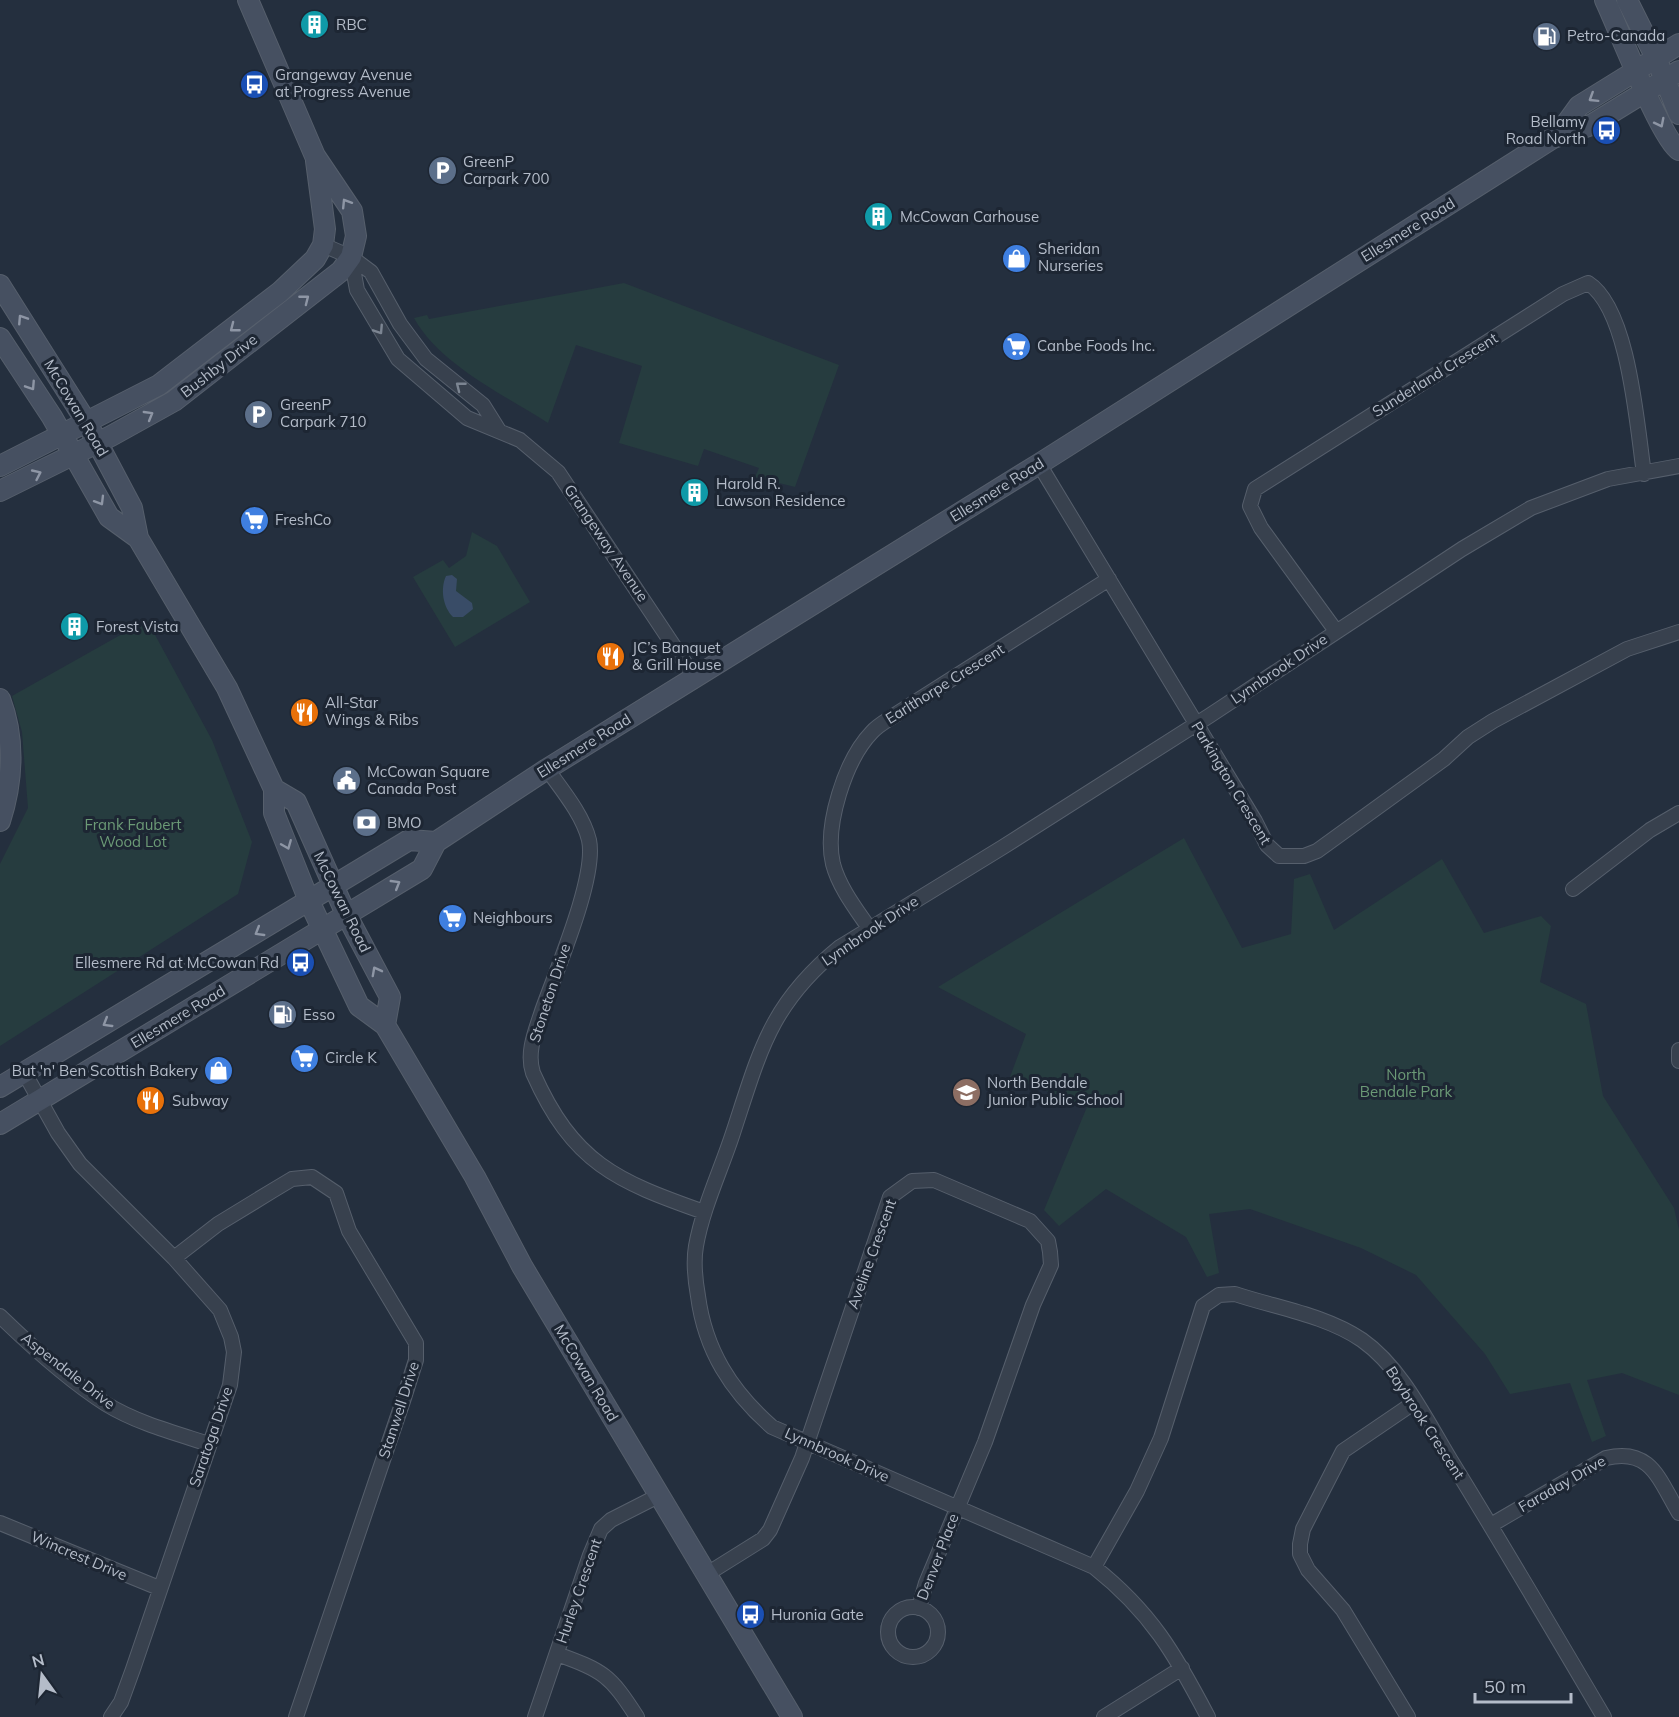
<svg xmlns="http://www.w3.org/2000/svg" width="1679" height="1717" viewBox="0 0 1679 1717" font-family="Mulish,sans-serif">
<rect width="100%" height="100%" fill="#242f3e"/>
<path fill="#263c3f" d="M624 283 839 365 795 487 755 477 759 468 704 449 698 466 619 443 642 366 576 345 548 423C504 395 439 364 414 318L427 315 429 319Z
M472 532 497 546 530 602 455 647 413 577 443 560 449 568 466 556Z
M147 620 212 740 252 842 238 894 0 1046V864L28 808 22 732 12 696Z
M1184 838 1242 948 1291 934 1294 879 1310 874 1334 930 1442 859 1484 933 1541 916 1551 926 1540 982 1586 1004 1603 1096 1674 1208 1679 1230V1395L1622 1373 1587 1380 1606 1436 1592 1442 1570 1383 1510 1394 1485 1354 1416 1275 1361 1248 1250 1209 1209 1214 1219 1273 1207 1277 1186 1237 1106 1189 1059 1226 1044 1210 1087 1107 1010 1077 1026 1034 938 987Z"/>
<path fill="#394c67" d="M452 575 457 579 456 591 472 603 473 609 463 617H453C443 607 440 589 446 576Z"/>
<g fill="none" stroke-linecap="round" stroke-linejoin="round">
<defs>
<path id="street" d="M323 245 351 257 371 272 400 324 426 359 483 405 498 429
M351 257 357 290 398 359 467 418 520 440 558 472 695 678
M1039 464 1255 821 1267 845 1279 856H1304L1317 851 1444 759 1468 737 1493 721 1627 649 1679 632
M1336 631 1261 528 1250 506 1255 489 1563 294 1588 283C1629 309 1637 426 1644 474
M547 769C562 790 583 815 589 840 597 877 556 971 542 1011 536 1030 526 1052 533 1073 573 1163 616 1181 704 1212
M1573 889 1650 830 1679 813
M869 928C856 909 839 887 833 864 824 826 845 760 872 732 879 724 890 719 898 713L1109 579
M1679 1050V1061
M24 1072 58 1133 80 1164 174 1258 220 1310 231 1337 234 1352 230 1385 133 1669 121 1702 111 1717
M174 1258 218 1224 272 1191 292 1179 312 1177 336 1193 349 1231 416 1343V1360L403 1401 296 1717
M0 1316C32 1347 68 1380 106 1404 137 1423 175 1433 209 1444
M0 1523 159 1588
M1491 1525 1606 1458C1651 1447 1659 1480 1679 1513
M1094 1567 1137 1491 1161 1438 1203 1306 1219 1295 1235 1294C1277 1308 1325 1315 1362 1340 1403 1369 1427 1422 1453 1464 1504 1547 1554 1632 1604 1717
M707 1574 763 1539 770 1530 802 1458 890 1197 912 1181 934 1180 1030 1221 1048 1241 1050 1252 1051 1265 1033 1305 985 1442 926 1583 919 1608
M888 1632a25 25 0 1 1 50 0a25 25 0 1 1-50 0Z
M557 1654C604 1671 610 1675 637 1717
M535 1717 590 1555 601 1529 611 1520 660 1495
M1104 1717 1182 1668
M1208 1717C1175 1654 1151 1612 1094 1567L772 1427C731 1391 705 1350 698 1296 695 1279 693 1263 696 1246 703 1207 721 1170 733 1133 760 1051 770 1004 840 947L1003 847 1209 716 1462 549 1531 508 1608 479 1679 466
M1408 1717 1343 1610 1308 1570 1300 1554V1544L1303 1529 1343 1451 1415 1402"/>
<path id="secondary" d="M1605 0C1617 25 1662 141 1679 150
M1627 0 1656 58 1679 114
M1558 135 1579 106 1679 44
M0 285 87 423 132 508 138 538 227 688 274 789V813L309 901 359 1006 385 1025 475 1177 522 1266 792 1717
M0 338 52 417 109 517 138 538
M0 466 159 385 280 292 315 259 323 245 325 229 316 161
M0 491 111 436 174 401 341 271 351 257 356 236 352 211 315 156 248 0
M0 699C15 738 13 781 0 821
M274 789 296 802 346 914 390 997 385 1025
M0 1087 409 840 436 842
M0 1124 422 869 436 842 547 769 1039 464 1553 138 1591 125 1679 71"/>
</defs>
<use href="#street" stroke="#565f6c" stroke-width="16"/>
<use href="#secondary" stroke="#565f6c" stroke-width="22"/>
<use href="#street" stroke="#38414e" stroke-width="14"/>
<use href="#secondary" stroke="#465061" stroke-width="20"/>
</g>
<defs><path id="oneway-chevron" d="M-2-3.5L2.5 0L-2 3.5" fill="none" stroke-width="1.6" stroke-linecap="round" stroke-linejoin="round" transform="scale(1.5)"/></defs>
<g stroke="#8e96a5">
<use href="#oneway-chevron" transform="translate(1593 98) rotate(148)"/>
<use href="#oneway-chevron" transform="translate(1660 123) rotate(63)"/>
<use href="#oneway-chevron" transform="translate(346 203) rotate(-122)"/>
<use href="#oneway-chevron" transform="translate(305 299) rotate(-38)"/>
<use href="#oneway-chevron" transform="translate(22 319) rotate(-123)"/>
<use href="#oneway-chevron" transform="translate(234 328) rotate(142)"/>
<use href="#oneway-chevron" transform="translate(31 386) rotate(57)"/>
<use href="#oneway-chevron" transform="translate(149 415) rotate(-30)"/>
<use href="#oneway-chevron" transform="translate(37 474) rotate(-25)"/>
<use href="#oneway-chevron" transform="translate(100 501) rotate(59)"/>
<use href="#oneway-chevron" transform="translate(287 845) rotate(68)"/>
<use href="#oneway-chevron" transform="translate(396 884) rotate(-31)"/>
<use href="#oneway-chevron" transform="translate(259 932) rotate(149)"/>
<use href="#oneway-chevron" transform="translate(376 971) rotate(-118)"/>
<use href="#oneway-chevron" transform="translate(107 1023) rotate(149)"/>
</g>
<g stroke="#7c8592">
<use href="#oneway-chevron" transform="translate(379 330) rotate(57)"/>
<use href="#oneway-chevron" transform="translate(460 386) rotate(-142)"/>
</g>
<defs>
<symbol id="building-disc" viewBox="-11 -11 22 22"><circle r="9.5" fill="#0f9aa8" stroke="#1d2633"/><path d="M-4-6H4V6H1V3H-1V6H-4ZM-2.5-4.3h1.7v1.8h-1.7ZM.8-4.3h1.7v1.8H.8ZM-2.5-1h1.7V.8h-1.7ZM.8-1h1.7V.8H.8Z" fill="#fff"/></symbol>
<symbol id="fuel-disc" viewBox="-11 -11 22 22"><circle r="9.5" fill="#5c6f8a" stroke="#1d2633"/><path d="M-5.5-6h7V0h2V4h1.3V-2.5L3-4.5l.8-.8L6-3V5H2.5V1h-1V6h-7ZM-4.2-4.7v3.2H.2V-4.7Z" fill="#fff"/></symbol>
<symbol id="bus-disc" viewBox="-11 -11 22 22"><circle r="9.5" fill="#1a4fb4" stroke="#1d2633"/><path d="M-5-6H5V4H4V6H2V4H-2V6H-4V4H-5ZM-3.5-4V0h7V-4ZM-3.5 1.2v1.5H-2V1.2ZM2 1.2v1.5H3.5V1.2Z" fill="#fff"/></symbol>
<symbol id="parking-disc" viewBox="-11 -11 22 22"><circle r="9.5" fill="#5c6f8a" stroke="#1d2633"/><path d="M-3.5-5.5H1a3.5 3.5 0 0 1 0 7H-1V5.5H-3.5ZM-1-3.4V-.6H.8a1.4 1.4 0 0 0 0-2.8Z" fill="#fff"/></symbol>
<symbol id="shop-disc" viewBox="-11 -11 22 22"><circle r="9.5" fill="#3f7fe0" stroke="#1d2633"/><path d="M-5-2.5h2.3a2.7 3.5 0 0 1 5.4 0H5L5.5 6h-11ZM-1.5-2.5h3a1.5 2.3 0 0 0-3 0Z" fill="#fff"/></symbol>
<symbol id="supermarket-disc" viewBox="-11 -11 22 22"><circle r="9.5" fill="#3f7fe0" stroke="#1d2633"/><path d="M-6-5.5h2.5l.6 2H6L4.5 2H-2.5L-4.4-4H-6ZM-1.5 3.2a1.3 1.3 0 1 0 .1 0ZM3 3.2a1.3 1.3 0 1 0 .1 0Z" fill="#fff"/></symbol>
<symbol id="restaurant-disc" viewBox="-11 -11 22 22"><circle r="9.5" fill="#e8710a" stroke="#1d2633"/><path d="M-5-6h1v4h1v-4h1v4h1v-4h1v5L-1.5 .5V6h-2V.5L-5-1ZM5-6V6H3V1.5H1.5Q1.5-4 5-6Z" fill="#fff"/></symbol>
<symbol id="civic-disc" viewBox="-11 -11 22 22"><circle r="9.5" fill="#5c6f8a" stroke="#1d2633"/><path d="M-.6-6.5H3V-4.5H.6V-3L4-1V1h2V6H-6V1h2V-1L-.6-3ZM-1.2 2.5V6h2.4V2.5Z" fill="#fff"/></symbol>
<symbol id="bank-disc" viewBox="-11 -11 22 22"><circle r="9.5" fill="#5c6f8a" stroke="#1d2633"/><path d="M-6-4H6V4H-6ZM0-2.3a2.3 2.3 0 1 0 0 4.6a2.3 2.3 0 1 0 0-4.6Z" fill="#fff"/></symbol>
<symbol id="school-disc" viewBox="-11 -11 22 22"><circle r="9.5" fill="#8d6e63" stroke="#1d2633"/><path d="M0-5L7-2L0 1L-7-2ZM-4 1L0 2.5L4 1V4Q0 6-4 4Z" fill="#fff"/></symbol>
</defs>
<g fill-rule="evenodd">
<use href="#building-disc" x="298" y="8" width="33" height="33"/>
<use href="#fuel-disc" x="1530" y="20" width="33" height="33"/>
<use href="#bus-disc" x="238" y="68" width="33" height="33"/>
<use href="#bus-disc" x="1590" y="114" width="33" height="33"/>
<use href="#parking-disc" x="426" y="154" width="33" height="33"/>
<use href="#building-disc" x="862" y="200" width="33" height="33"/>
<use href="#shop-disc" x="1000" y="242" width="33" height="33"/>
<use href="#supermarket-disc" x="1000" y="330" width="33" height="33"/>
<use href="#parking-disc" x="242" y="398" width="33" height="33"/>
<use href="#building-disc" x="678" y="476" width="33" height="33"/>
<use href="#supermarket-disc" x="238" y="504" width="33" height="33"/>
<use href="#building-disc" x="58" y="610" width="33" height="33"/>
<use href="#restaurant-disc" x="594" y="640" width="33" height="33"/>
<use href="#restaurant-disc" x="288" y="696" width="33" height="33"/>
<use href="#civic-disc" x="330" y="764" width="33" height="33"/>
<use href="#bank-disc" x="350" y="806" width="33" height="33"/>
<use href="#supermarket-disc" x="436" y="902" width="33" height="33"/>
<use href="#bus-disc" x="284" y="946" width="33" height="33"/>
<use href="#fuel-disc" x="266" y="998" width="33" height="33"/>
<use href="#supermarket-disc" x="288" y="1042" width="33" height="33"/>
<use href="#shop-disc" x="202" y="1054" width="33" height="33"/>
<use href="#school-disc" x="950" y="1076" width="33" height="33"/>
<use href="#restaurant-disc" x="134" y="1084" width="33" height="33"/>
<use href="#bus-disc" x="734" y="1598" width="33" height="33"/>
</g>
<g text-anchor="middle" stroke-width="6" stroke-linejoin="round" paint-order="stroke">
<g font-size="15" fill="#b4bcc9" stroke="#1d2633" text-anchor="start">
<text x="336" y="30">RBC</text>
<text x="1567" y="41">Petro-Canada</text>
<text x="275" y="80">Grangeway Avenue<tspan x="275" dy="17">at Progress Avenue</tspan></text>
<text x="1586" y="127" text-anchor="end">Bellamy<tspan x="1586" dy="17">Road North</tspan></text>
<text x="463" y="167">GreenP<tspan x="463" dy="17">Carpark 700</tspan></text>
<text x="900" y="222">McCowan Carhouse</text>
<text x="1038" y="254">Sheridan<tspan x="1038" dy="17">Nurseries</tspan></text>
<text x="1037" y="351">Canbe Foods Inc.</text>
<text x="280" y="410">GreenP<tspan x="280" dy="17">Carpark 710</tspan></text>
<text x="716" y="489">Harold R.<tspan x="716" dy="17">Lawson Residence</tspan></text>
<text x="275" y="525">FreshCo</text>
<text x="96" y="632">Forest Vista</text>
<text x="632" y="653">JC’s Banquet<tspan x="632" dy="17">&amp; Grill House</tspan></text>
<text x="325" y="708">All-Star<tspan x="325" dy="17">Wings &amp; Ribs</tspan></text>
<text x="367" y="777">McCowan Square<tspan x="367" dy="17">Canada Post</tspan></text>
<text x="387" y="828">BMO</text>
<text x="473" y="923">Neighbours</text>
<text x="279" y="968" text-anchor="end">Ellesmere Rd at McCowan Rd</text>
<text x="303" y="1020">Esso</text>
<text x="325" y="1063">Circle K</text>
<text x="198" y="1076" text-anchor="end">But 'n' Ben Scottish Bakery</text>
<text x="987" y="1088">North Bendale<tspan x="987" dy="17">Junior Public School</tspan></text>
<text x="172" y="1106">Subway</text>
<text x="771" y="1620">Huronia Gate</text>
</g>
<g font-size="15" fill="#b4bcc9" stroke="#1d2633">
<text transform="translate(1408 230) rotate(-32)" y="5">Ellesmere Road</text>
<text transform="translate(219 366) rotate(-38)" y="5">Bushby Drive</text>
<text transform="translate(1435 375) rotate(-32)" y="5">Sunderland Crescent</text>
<text transform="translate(76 408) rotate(59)" y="5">McCowan Road</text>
<text transform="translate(997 490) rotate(-32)" y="5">Ellesmere Road</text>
<text transform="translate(606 543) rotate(56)" y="5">Grangeway Avenue</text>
<text transform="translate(1279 669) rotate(-34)" y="5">Lynnbrook Drive</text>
<text transform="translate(945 684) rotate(-32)" y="5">Earlthorpe Crescent</text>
<text transform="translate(584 746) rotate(-32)" y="5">Ellesmere Road</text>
<text transform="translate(1231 783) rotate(59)" y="5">Parkington Crescent</text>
<text transform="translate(342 902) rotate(64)" y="5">McCowan Road</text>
<text transform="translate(870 931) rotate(-34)" y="5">Lynnbrook Drive</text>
<text transform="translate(550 993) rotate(-72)" y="5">Stoneton Drive</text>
<text transform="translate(178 1017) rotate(-31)" y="5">Ellesmere Road</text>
<text transform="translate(872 1254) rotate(-70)" y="5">Aveline Crescent</text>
<text transform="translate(68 1371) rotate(38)" y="5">Aspendale Drive</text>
<text transform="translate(586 1373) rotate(59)" y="5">McCowan Road</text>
<text transform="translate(399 1410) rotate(-72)" y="5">Stanwell Drive</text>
<text transform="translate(1425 1423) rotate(57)" y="5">Baybrook Crescent</text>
<text transform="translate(211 1437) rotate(-71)" y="5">Saratoga Drive</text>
<text transform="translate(837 1455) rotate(24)" y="5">Lynnbrook Drive</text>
<text transform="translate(1562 1484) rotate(-30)" y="5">Faraday Drive</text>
<text transform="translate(79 1556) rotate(23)" y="5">Wincrest Drive</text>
<text transform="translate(938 1557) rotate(-69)" y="5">Denver Place</text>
<text transform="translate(579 1591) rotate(-71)" y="5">Hurley Crescent</text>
</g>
<g font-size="15" fill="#6b9a76" stroke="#1d2633">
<text x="133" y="830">Frank Faubert<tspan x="133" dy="17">Wood Lot</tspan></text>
<text x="1406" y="1080">North<tspan x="1406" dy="17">Bendale Park</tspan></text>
</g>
</g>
<g transform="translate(42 1675) rotate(345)" stroke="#1d2633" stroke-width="4.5" paint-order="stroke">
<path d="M0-4.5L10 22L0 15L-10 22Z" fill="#b4bcc9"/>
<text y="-9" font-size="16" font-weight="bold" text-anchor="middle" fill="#b4bcc9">N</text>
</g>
<path d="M1475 1693v9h96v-9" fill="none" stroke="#b4bcc9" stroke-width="3"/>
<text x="1484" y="1693" font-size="18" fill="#b4bcc9" stroke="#1d2633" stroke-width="4.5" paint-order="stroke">50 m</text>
</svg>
